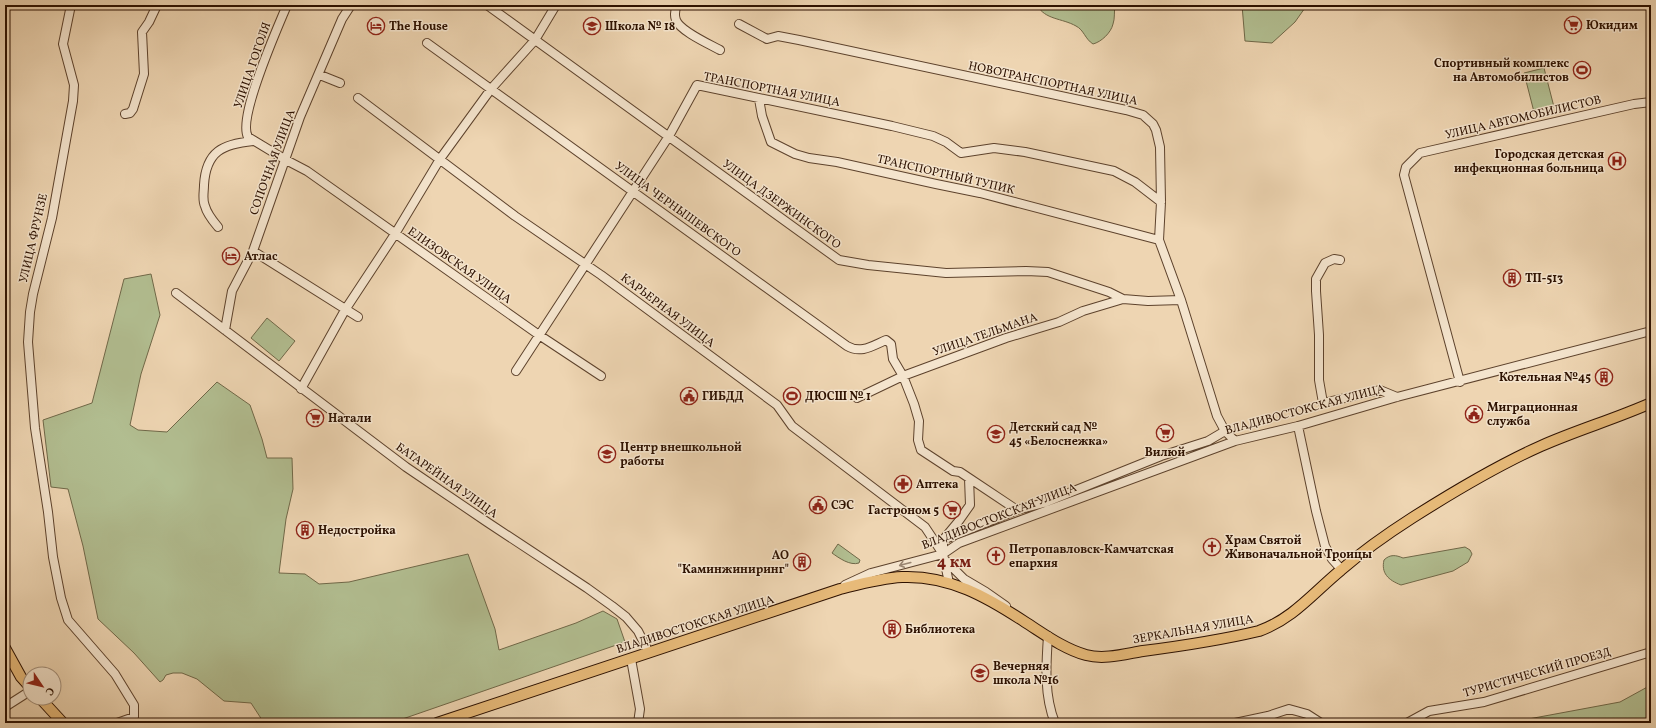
<svg xmlns="http://www.w3.org/2000/svg" width="1656" height="728" viewBox="0 0 1656 728" font-family="Vollkorn,serif">
<rect width="100%" height="100%" fill="#eed5b2"/>
<filter id="stains"><feTurbulence type="fractalNoise" baseFrequency=".005" numOctaves="4"/><feColorMatrix values="0 0 0 0 .2 0 0 0 0 .09 0 0 0 0 .02 0 0 0 .5 -.17"/></filter>
<radialGradient id="worn" r=".72"><stop offset=".6" stop-color="#630" stop-opacity="0"/><stop offset="1" stop-color="#630" stop-opacity=".3"/></radialGradient>
<path fill="#b2be91" stroke="#706848" d="M1037 5H1115C1114 11 1115 19 1113 24 1111 33 1101 42 1093 44 1085 39 1084 30 1076 26 1062 18 1045 20 1037 5Z
M1242 5H1307L1295 22 1272 43 1245 41Z
M1544 68 1554 107 1534 112 1524 73Z
M151 274 160 315 141 374 130 425 138 430 167 432 217 382 250 405 262 439 267 458H292L293 489 286 519 279 573 305 574 319 584 349 582 468 554 495 629 499 650 576 623 603 611 617 619 625 642 391 723H264L251 703 224 701 197 679 182 673H173L166 675 163 680 160 682 134 653 98 619 83 546 68 489 51 487 43 420 92 403 124 279Z
M267 318 295 341 279 361 251 338Z
M838 544 860 560 859 563C850 566 839 558 832 553Z
M1465 547 1470 550 1472 554 1468 562 1453 571 1401 585C1388 580 1381 573 1384 560 1390 554 1396 555 1403 558Z
M1651 685V723H1507L1620 702Z"/>
<g fill="none" stroke-linecap="round" stroke-linejoin="round">
<defs>
<path id="minor" d="M71 5 63 44 74 85 73 101 52 218 33 294 30 312 28 342 35 428 48 512 53 557 61 598 68 620 115 674 134 705V717L117 723
M287 5C278 27 237 118 248 137L286 160 307 171 539 335 601 376
M487 5 839 260 868 265 946 273 1026 271 1048 272 1109 292 1123 299 1148 301 1181 300
M677 5C675 10 674 15 676 20 680 31 709 44 720 50
M739 24 767 39 778 36 799 40 1126 110 1143 115 1153 124 1156 130 1160 147 1161 202 1159 240 1181 300 1217 416 1225 431 1235 441
M427 43 847 346C861 354 872 346 886 340L891 344 893 359 903 376 914 404 919 421 918 440 921 450 953 471 960 472 969 478 970 505 958 522 943 540V554
M320 75 340 83
M358 98 515 216 601 275 777 405 792 426 925 527 943 554 949 583
M759 99 762 116 771 142 795 154 809 158 837 162 936 184 980 193 1159 240
M125 114 130 113 133 109 144 74 142 32 149 22 157 5
M218 227C213 221 207 214 205 206 202 200 204 192 204 185 206 151 223 144 253 141
M253 251 358 317
M1340 260 1334 259 1325 263 1316 279V291L1319 335V380L1323 403 1380 390 1397 397
M176 293 406 467 487 522 587 588 612 606 626 617 638 631 649 653
M225 330 232 291 253 251 300 117 342 19 351 5
M516 371 669 136 697 85 892 126 933 136 946 142 961 153 994 148 1025 152 1114 171 1135 182 1161 202
M1460 382 1404 175 1406 167 1420 153 1634 104 1651 102
M301 389 345 310 395 234 440 159 491 89 535 40 556 5
M857 398 903 376 1006 338 1059 322 1083 311 1123 299
M1298 426 1316 511 1325 546 1332 559 1341 569
M969 478 1017 510
M945 539 1017 510 1044 503 1161 456 1208 441 1225 431
M945 560 964 579 986 592 1006 606
M845 585 871 573 943 554 959 543 1235 441 1298 426 1397 397 1651 331
M1048 636C1046 665 1044 696 1055 723
M631 659 640 709 638 723
M5 707 30 691
M1235 723 1268 716 1289 709 1307 714 1321 723
M1407 723 1429 711 1484 702 1651 652"/>
<path id="major" d="M5 648 21 677 30 687
M40 698 63 723
M437 723 840 589C860 584 881 578 902 577 949 575 987 597 1025 622 1044 634 1064 649 1086 655 1104 660 1125 654 1143 651 1182 646 1221 640 1259 631 1293 619 1314 592 1341 570 1363 551 1387 534 1412 518 1453 492 1496 466 1541 446 1577 430 1615 419 1651 403"/>
</defs>
<use href="#minor" stroke="#5d422c" stroke-width="10"/>
<use href="#major" stroke="#2d1100" stroke-width="12"/>
<use href="#minor" stroke="#f4e4cd" stroke-width="8"/>
<use href="#major" stroke="#e7ba79" stroke-width="10"/>
</g>
<defs><path id="oneway-shaft" d="M-6 0H5M1.5-3L5.5 0L1.5 3" fill="none" stroke-width="1.6" stroke-linecap="round" stroke-linejoin="round"/></defs>
<use stroke="#9a8571" href="#oneway-shaft" transform="translate(905 564) rotate(165)"/>
<defs>
<symbol id="supermarket-ring" viewBox="-11 -11 22 22"><circle r="9.5" fill="#f4e4cd" stroke="#8f2418" stroke-width="1.5"/><path d="M-6-5.5h2.5l.6 2H6L4.5 2H-2.5L-4.4-4H-6ZM-1.5 3.2a1.3 1.3 0 1 0 .1 0ZM3 3.2a1.3 1.3 0 1 0 .1 0Z" fill="#8f2418"/></symbol>
<symbol id="hotel-ring" viewBox="-11 -11 22 22"><circle r="9.5" fill="#f4e4cd" stroke="#8f2418" stroke-width="1.5"/><path d="M-6-4.5h1.5V1H6V5H4.5V3h-9V5H-6ZM-4 0a1.8 1.8 0 1 1 3.6 0ZM.5 0V-2.5h3Q6-2.5 6 0Z" fill="#8f2418"/></symbol>
<symbol id="school-ring" viewBox="-11 -11 22 22"><circle r="9.5" fill="#f4e4cd" stroke="#8f2418" stroke-width="1.5"/><path d="M0-5L7-2L0 1L-7-2ZM-4 1L0 2.5L4 1V4Q0 6-4 4Z" fill="#8f2418"/></symbol>
<symbol id="stadium-ring" viewBox="-11 -11 22 22"><circle r="9.5" fill="#f4e4cd" stroke="#8f2418" stroke-width="1.5"/><path d="M0-5a6.5 5 0 1 0 0 10a6.5 5 0 1 0 0-10ZM-3.5-1.8h7v3.6h-7Z" fill="#8f2418"/></symbol>
<symbol id="hospital-ring" viewBox="-11 -11 22 22"><circle r="9.5" fill="#f4e4cd" stroke="#8f2418" stroke-width="1.5"/><path d="M-5-5h3v3.5h4V-5h3V5h-3V1.5h-4V5h-3Z" fill="#8f2418"/></symbol>
<symbol id="building-ring" viewBox="-11 -11 22 22"><circle r="9.5" fill="#f4e4cd" stroke="#8f2418" stroke-width="1.5"/><path d="M-4-6H4V6H1V3H-1V6H-4ZM-2.5-4.3h1.7v1.8h-1.7ZM.8-4.3h1.7v1.8H.8ZM-2.5-1h1.7V.8h-1.7ZM.8-1h1.7V.8H.8Z" fill="#8f2418"/></symbol>
<symbol id="civic-ring" viewBox="-11 -11 22 22"><circle r="9.5" fill="#f4e4cd" stroke="#8f2418" stroke-width="1.5"/><path d="M-.6-6.5H3V-4.5H.6V-3L4-1V1h2V6H-6V1h2V-1L-.6-3ZM-1.2 2.5V6h2.4V2.5Z" fill="#8f2418"/></symbol>
<symbol id="pharmacy-ring" viewBox="-11 -11 22 22"><circle r="9.5" fill="#f4e4cd" stroke="#8f2418" stroke-width="1.5"/><path d="M-2-6h4v4h4v4h-4v4h-4v-4h-4v-4h4Z" fill="#8f2418"/></symbol>
<symbol id="church-ring" viewBox="-11 -11 22 22"><circle r="9.5" fill="#f4e4cd" stroke="#8f2418" stroke-width="1.5"/><path d="M-1.2-6h2.4v3.5h3.3v2.4h-3.3V6h-2.4V-.1h-3.3v-2.4h3.3Z" fill="#8f2418"/></symbol>
</defs>
<g fill-rule="evenodd">
<use href="#supermarket-ring" x="1563" y="15" width="20" height="20"/>
<use href="#hotel-ring" x="366" y="16" width="20" height="20"/>
<use href="#school-ring" x="582" y="16" width="20" height="20"/>
<use href="#stadium-ring" x="1572" y="60" width="20" height="20"/>
<use href="#hospital-ring" x="1607" y="151" width="20" height="20"/>
<use href="#hotel-ring" x="221" y="246" width="20" height="20"/>
<use href="#building-ring" x="1502" y="268" width="20" height="20"/>
<use href="#building-ring" x="1594" y="367" width="20" height="20"/>
<use href="#civic-ring" x="679" y="386" width="20" height="20"/>
<use href="#stadium-ring" x="782" y="386" width="20" height="20"/>
<use href="#civic-ring" x="1464" y="404" width="20" height="20"/>
<use href="#supermarket-ring" x="305" y="408" width="20" height="20"/>
<use href="#supermarket-ring" x="1155" y="423" width="20" height="20"/>
<use href="#school-ring" x="986" y="424" width="20" height="20"/>
<use href="#school-ring" x="597" y="444" width="20" height="20"/>
<use href="#pharmacy-ring" x="893" y="474" width="20" height="20"/>
<use href="#civic-ring" x="808" y="495" width="20" height="20"/>
<use href="#supermarket-ring" x="942" y="500" width="20" height="20"/>
<use href="#building-ring" x="295" y="520" width="20" height="20"/>
<use href="#church-ring" x="1202" y="537" width="20" height="20"/>
<use href="#church-ring" x="986" y="546" width="20" height="20"/>
<use href="#building-ring" x="792" y="552" width="20" height="20"/>
<use href="#building-ring" x="882" y="619" width="20" height="20"/>
<use href="#school-ring" x="970" y="663" width="20" height="20"/>
</g>
<g text-anchor="middle" stroke-width="3" stroke-linejoin="round" paint-order="stroke">
<g font-size="12" font-weight="bold" fill="#2d1100" stroke="#f4e4cd" text-anchor="start">
<text x="1586" y="29">Юкидим</text>
<text x="389" y="30">The House</text>
<text x="605" y="30">Школа № 18</text>
<text x="1569" y="67" text-anchor="end">Спортивный комплекс<tspan x="1569" dy="14">на Автомобилистов</tspan></text>
<text x="1604" y="158" text-anchor="end">Городская детская<tspan x="1604" dy="14">инфекционная больница</tspan></text>
<text x="244" y="260">Атлас</text>
<text x="1525" y="282">ТП-513</text>
<text x="1591" y="381" text-anchor="end">Котельная №45</text>
<text x="702" y="400">ГИБДД</text>
<text x="805" y="400">ДЮСШ № 1</text>
<text x="1487" y="411">Миграционная<tspan x="1487" dy="14">служба</tspan></text>
<text x="328" y="422">Натали</text>
<text x="1009" y="431">Детский сад №<tspan x="1009" dy="14">45 «Белоснежка»</tspan></text>
<text x="620" y="451">Центр внешкольной<tspan x="620" dy="14">работы</tspan></text>
<text x="1165" y="456" text-anchor="middle">Вилюй</text>
<text x="916" y="488">Аптека</text>
<text x="831" y="509">СЭС</text>
<text x="939" y="514" text-anchor="end">Гастроном 5</text>
<text x="318" y="534">Недостройка</text>
<text x="1225" y="544">Храм Святой<tspan x="1225" dy="14">Живоначальной Троицы</tspan></text>
<text x="1009" y="553">Петропавловск-Камчатская<tspan x="1009" dy="14">епархия</tspan></text>
<text x="789" y="559" text-anchor="end">АО<tspan x="789" dy="14">"Каминжиниринг"</tspan></text>
<text x="905" y="633">Библиотека</text>
<text x="993" y="670">Вечерняя<tspan x="993" dy="14">школа №16</tspan></text>
</g>
<g font-size="12" fill="#2d1100" stroke="#f4e4cd">
<text transform="translate(252 65) rotate(-71)" y="4">УЛИЦА ГОГОЛЯ</text>
<text transform="translate(1053 83) rotate(12)" y="4">НОВОТРАНСПОРТНАЯ УЛИЦА</text>
<text transform="translate(772 89) rotate(11)" y="4">ТРАНСПОРТНАЯ УЛИЦА</text>
<text transform="translate(1523 117) rotate(-13)" y="4">УЛИЦА АВТОМОБИЛИСТОВ</text>
<text transform="translate(272 162) rotate(-70)" y="4">СОПОЧНАЯ УЛИЦА</text>
<text transform="translate(946 174) rotate(13)" y="4">ТРАНСПОРТНЫЙ ТУПИК</text>
<text transform="translate(782 204) rotate(36)" y="4">УЛИЦА ДЗЕРЖИНСКОГО</text>
<text transform="translate(678 209) rotate(36)" y="4">УЛИЦА ЧЕРНЫШЕВСКОГО</text>
<text transform="translate(33 238) rotate(-77)" y="4">УЛИЦА ФРУНЗЕ</text>
<text transform="translate(460 265) rotate(35)" y="4">ЕЛИЗОВСКАЯ УЛИЦА</text>
<text transform="translate(668 310) rotate(37)" y="4">КАРЬЕРНАЯ УЛИЦА</text>
<text transform="translate(985 334) rotate(-19)" y="4">УЛИЦА ТЕЛЬМАНА</text>
<text transform="translate(1305 409) rotate(-15)" y="4">ВЛАДИВОСТОКСКАЯ УЛИЦА</text>
<text transform="translate(447 480) rotate(35)" y="4">БАТАРЕЙНАЯ УЛИЦА</text>
<text transform="translate(999 516) rotate(-21)" y="4">ВЛАДИВОСТОКСКАЯ УЛИЦА</text>
<text transform="translate(695 624) rotate(-18)" y="4">ВЛАДИВОСТОКСКАЯ УЛИЦА</text>
<text transform="translate(1193 629) rotate(-10)" y="4">ЗЕРКАЛЬНАЯ УЛИЦА</text>
<text transform="translate(1537 672) rotate(-16)" y="4">ТУРИСТИЧЕСКИЙ ПРОЕЗД</text>
</g>
<g font-size="16" font-weight="bold" fill="#7a1f14" stroke="#f4e4cd">
<text x="954" y="567">4 км</text>
</g>
</g>
<rect width="1656" height="728" fill="none" stroke="#eed5b2" stroke-width="20"/>
<rect x="6" y="6" width="1644" height="716" fill="none" stroke="#2d1100" stroke-width="2"/>
<rect x="10" y="10" width="1636" height="708" fill="none" stroke="#2d1100"/>
<g transform="translate(42 686) rotate(125)"><circle r="19" fill="#f4e4cd" stroke="#a4907b"/>
<path d="M0-3L7 15L0 10L-7 15Z" fill="#8f2418"/>
<text y="-6" font-size="11" font-weight="bold" text-anchor="middle" fill="#2d1100">С</text>
</g>
<rect width="100%" height="100%" filter="url(#stains)"/>
<rect width="100%" height="100%" fill="url(#worn)"/>
</svg>
